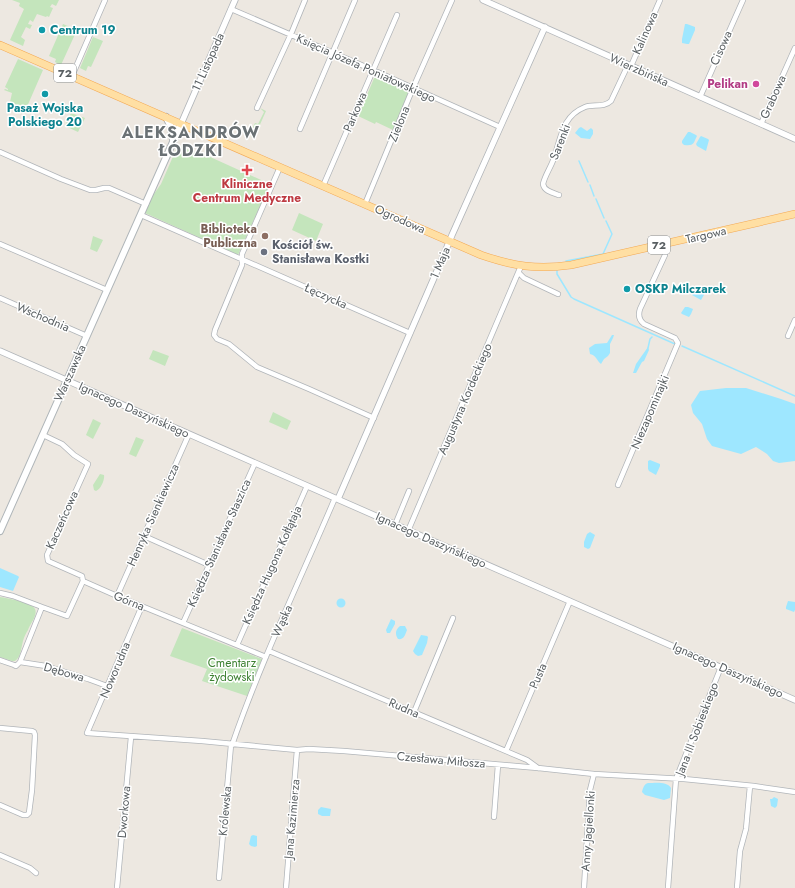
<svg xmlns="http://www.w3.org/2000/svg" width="795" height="888" viewBox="0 0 795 888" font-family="Jost,sans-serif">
<rect width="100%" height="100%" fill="#ede8e1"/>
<path fill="#c4e5bc" d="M12 0H59L56 6 52 4 50 7 53 8 49 17 47 16 46 17 37 14 33 22 30 20 28 24 32 25 30 29 26 27 21 37 25 40 23 46 10 40 24 9 19 6 20 3Z
M63 24 77 30 61 65 55 62 56 59 49 56Z
M93 37 103 41 91 67 88 66 86 71 80 68Z
M18 59 43 70 26 109 10 102 12 93 4 90 5 89 8 90V89L5 87Z
M375 76 409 91 393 130 376 122 375 124 358 116Z
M260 108 266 111 254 138 251 137 253 132 251 131 255 123 258 124 264 112Z
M71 113 85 118 78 132 65 126Z
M178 145 207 158 208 156 270 184 238 255 145 213 151 198 161 184Z
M299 213 323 224 316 241 292 230Z
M93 236 103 240 97 252 90 249Z
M153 350 169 356 165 366 149 359Z
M273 412 291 421 287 430 269 422Z
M93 419 101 423 93 439 86 435Z
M136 437 144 440 136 457 129 454Z
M100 474 104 475C105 479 101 489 96 491L94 490 93 485Z
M0 597C7 598 33 603 35 609 38 615 30 624 28 630 26 633 24 637 23 641 21 648 21 657 15 661H12L0 657Z
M182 628 262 659 247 696 202 681 207 669 170 656Z"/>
<path fill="#9ee7ff" d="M685 24H687L695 27V30L689 44H687L682 43V39Z
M581 127 587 131 591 128 593 130V134L590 139 581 138 575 133 579 128Z
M688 132H690L696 135 697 136C693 144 694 146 684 145L682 143V141Z
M701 136 708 139 709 140 706 151 697 146 696 144 700 137Z
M696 289 705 293 701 300 692 295 693 293Z
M685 307H688L693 309 691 314 689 317 682 314 681 313Z
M612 335H614L613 338 610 344V353L608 356 604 359 601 364C596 360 597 356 590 354L589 348 595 344 607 343Z
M648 347 649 350 644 361 642 362 636 373H633L636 364Z
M726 388H746L781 399 795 404V461L779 463 773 461 767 454 756 447 741 454 712 446 707 439 702 424 693 413 691 405 700 391Z
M650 460 660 464V466L656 475 649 471 648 469V461Z
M590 532 595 535 590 548 588 549 584 547V542L587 534Z
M0 568 18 576 19 577 13 591 0 587Z
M336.5 603a4.5 4.5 0 1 1 9 0a4.5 4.5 0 1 1-9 0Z
M788 601 795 602V610L794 612 786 609V607Z
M391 619 395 621V624L390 633H387L386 630Z
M400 626H405L407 630C405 635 404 640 398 639 395 634 395 630 400 626Z
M421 635 427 636 428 637 427 643 422 655 418 656 415 654 413 651Z
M648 783C655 783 667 781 671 788L670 798 664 800 645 795 642 792C643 788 644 784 648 783Z
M774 797 778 799 777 806 775 808 771 806 770 799H772Z
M321 807 331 809 330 816H322L318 814V810Z
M253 835 257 836V846L255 847 251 846 249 844 251 836Z"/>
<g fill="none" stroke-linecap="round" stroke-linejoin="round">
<path stroke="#9ee7ff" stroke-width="1.5" d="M579 161 588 182
M590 185 594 196
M596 199 604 218
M566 261 603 254 612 234 606 221
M557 271V274L571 297 574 299 675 344
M682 346 795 396
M648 348 650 339 652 337"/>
<defs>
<path id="minor" d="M231 9 373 70 500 127
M631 66 660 0
M72 76 105 0
M700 97 743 0
M257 108 291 34 305 0
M761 124 795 48
M300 129 355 0
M0 152 61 179 90 190H96L104 188H109L146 204
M280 167 242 254V265L215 330 214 335 217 339 229 344 257 367 309 389 374 418
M323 186 397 15
M559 195C553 193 544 191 543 184 545 175 551 167 554 158 561 138 562 116 585 107 593 104 604 108 611 101L628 65
M365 204 413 88 452 0
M141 215 410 333
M0 244 107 290
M519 273 524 278 558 294
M0 298 87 336
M788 336 795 320
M43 435 62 444 74 455 88 464 47 555 48 561 82 576 83 581
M618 485 678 343 675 338 644 324C639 320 638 315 640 309L665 255V244
M395 525 409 491
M408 531 521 266
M144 536 209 565
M83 581 117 596 266 657
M0 593 13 596 42 607 20 662 16 666 14 665 0 660
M117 596 189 434
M142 606 87 733 202 741 297 750 309 749 344 751 538 768 594 774 684 779 754 786 795 792
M42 607 67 616 83 581
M183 623 255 463
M237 645 307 486
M269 651 527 760 538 768
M20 662 46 666 88 679 107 686
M414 712 453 618
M0 728 32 731 34 732 35 735 32 790 29 813 27 815H23L0 805
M232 745C261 661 300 580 335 498
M506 751 570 601
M494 817 498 765
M0 855 30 868 36 873
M219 878 231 745
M117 888 131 737
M286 888 297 750
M584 888 590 790 594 774
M668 888 676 779 721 667
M737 888 740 851 746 829 750 786"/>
<path id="tertiary" d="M483 0 795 139
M181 124 235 0
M0 351 795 700
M338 499 440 264 452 235 545 27"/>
<path id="secondary" d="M166 117 171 127 173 140
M0 531 181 124"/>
<path id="primary" d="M0 45 481 255C513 266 537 270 571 265L795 214"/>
</defs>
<use href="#minor" stroke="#b1b5b9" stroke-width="6"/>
<use href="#tertiary" stroke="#b1b5b9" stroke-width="7"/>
<use href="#secondary" stroke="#b0b6b9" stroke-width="8"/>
<use href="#primary" stroke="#f3a853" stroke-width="8"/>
<use href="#minor" stroke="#fff" stroke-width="4.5"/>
<use href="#tertiary" stroke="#fff" stroke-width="5.5"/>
<use href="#secondary" stroke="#fff" stroke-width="6"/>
<use href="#primary" stroke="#ffdfa3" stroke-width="7"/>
</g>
<g fill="#0f9aa8" stroke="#fff" stroke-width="1.5">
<circle cx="42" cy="30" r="4"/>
<circle cx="45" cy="94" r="4"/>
<circle cx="627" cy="289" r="4"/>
</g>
<circle fill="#d1479c" stroke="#fff" stroke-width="1.5" cx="756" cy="84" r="4"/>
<path fill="#e0444e" stroke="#fff" stroke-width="1.5" d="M245 164h4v4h4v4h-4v4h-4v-4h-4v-4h4z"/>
<circle fill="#8d6e63" stroke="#fff" stroke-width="1.5" cx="265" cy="236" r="4"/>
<circle fill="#6b7280" stroke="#fff" stroke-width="1.5" cx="264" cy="252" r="4"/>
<g text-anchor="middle" stroke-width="3" stroke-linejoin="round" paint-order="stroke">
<g fill="#fff" stroke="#8b8f91" stroke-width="1">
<rect x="54" y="64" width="22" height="18" rx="3"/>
<rect x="648" y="236" width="22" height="18" rx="3"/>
</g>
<g font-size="11" font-weight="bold" fill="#595f62">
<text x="65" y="77">72</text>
<text x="659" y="249">72</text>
</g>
<g font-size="12" font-weight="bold" fill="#0d838f" stroke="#fff" text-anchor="start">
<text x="50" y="34">Centrum 19</text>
<text x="45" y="112" text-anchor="middle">Pasaż Wojska<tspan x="45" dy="14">Polskiego 20</tspan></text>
<text x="635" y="293">OSKP Milczarek</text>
</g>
<g font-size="12" fill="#595f62" stroke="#fff">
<text transform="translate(645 33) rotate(-66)" y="4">Kalinowa</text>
<text transform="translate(721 48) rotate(-66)" y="4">Cisowa</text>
<text transform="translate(208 62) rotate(-66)" y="4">11 Listopada</text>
<text transform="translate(366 68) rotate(24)" y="4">Księcia Józefa Poniatowskiego</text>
<text transform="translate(639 70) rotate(24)" y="4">Wierzbińska</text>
<text transform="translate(773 97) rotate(-66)" y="4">Grabowa</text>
<text transform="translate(355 112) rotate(-67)" y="4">Parkowa</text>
<text transform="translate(399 124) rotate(-68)" y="4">Zielona</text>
<text transform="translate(560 142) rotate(-69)" y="4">Sarenki</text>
<text transform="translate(400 219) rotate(24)" y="4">Ogrodowa</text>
<text transform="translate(706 235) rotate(-13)" y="4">Targowa</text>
<text transform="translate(440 263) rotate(-67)" y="4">1 Maja</text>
<text transform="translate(326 296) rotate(24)" y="4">Łęczycka</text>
<text transform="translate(43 317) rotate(23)" y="4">Wschodnia</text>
<text transform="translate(70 373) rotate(-66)" y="4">Warszawska</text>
<text transform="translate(465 399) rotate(-67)" y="4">Augustyna Kordeckiego</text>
<text transform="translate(134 410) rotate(24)" y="4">Ignacego Daszyńskiego</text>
<text transform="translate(650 412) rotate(-67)" y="4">Niezapominajki</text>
<text transform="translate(153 515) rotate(-66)" y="4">Henryka Sienkiewicza</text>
<text transform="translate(62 520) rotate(-66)" y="4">Kaczeńcowa</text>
<text transform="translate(431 540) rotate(24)" y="4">Ignacego Daszyńskiego</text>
<text transform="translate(219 543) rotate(-66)" y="4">Księdza Stanisława Staszica</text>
<text transform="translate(272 565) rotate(-66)" y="4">Księdza Hugona Kołłątaja</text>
<text transform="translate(129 601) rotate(22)" y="4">Górna</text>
<text transform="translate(282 621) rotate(-66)" y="4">Wąska</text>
<text transform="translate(115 670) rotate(-67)" y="4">Noworudna</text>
<text transform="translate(728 670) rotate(24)" y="4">Ignacego Daszyńskiego</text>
<text transform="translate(64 672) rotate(16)" y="4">Dębowa</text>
<text transform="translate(538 676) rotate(-67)" y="4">Pusta</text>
<text transform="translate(404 708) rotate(23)" y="4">Rudna</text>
<text transform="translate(697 729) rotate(-69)" y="4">Jana III Sobieskiego</text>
<text transform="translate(441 760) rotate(5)" y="4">Czesława Miłosza</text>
<text transform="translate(225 811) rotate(-85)" y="4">Królewska</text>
<text transform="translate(124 812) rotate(-85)" y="4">Dworkowa</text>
<text transform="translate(292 819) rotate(-85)" y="4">Jana Kazimierza</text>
<text transform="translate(588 831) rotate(-86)" y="4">Anny Jagiellonki</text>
</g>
<g font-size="12" font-weight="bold" fill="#b23c85" stroke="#fff" text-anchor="end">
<text x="748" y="88">Pelikan</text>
</g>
<g font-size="12" font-weight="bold" fill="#be3a42" stroke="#fff">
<text x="247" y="188">Kliniczne<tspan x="247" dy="14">Centrum Medyczne</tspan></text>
</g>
<g font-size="12" font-weight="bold" fill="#785e54" stroke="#fff" text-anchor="end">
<text x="257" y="233">Biblioteka<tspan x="257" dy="14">Publiczna</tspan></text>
</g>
<g font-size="12" font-weight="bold" fill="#5b616d" stroke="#fff" text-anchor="start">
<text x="272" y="249">Kościół św.<tspan x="272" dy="14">Stanisława Kostki</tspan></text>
</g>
<g font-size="12" fill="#3d8132" stroke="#fff">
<text x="232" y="667">Cmentarz<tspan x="232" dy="14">żydowski</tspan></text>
</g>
<g font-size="16" font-weight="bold" letter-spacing="1" fill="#6a7174" stroke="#fff">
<text x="191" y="138">ALEKSANDRÓW<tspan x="191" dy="18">ŁÓDZKI</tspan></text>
</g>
</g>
</svg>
